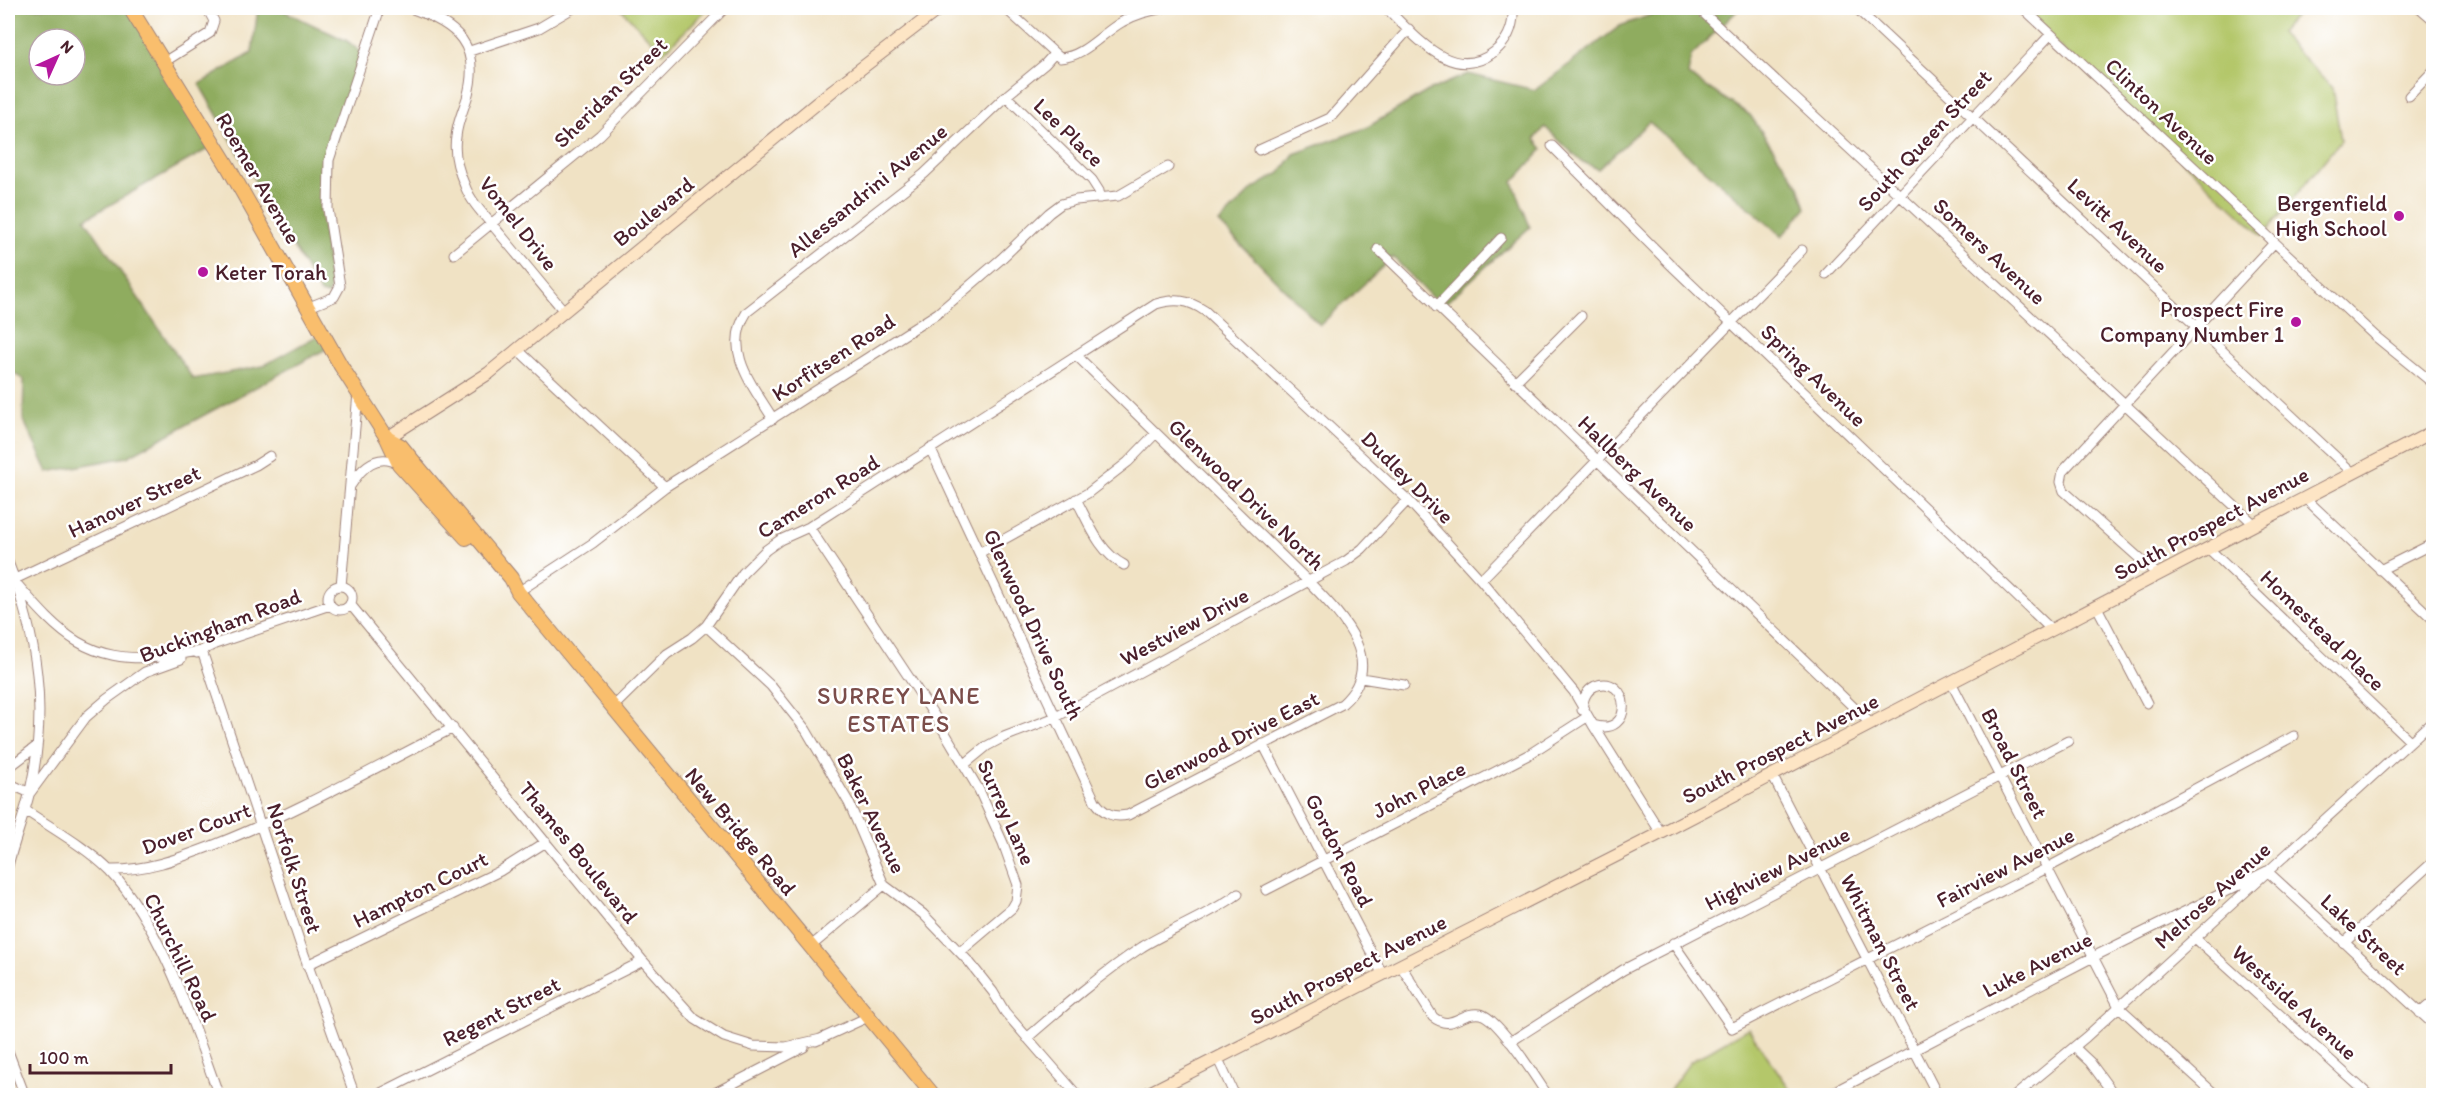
<svg xmlns="http://www.w3.org/2000/svg" width="2441" height="1103" viewBox="0 0 2441 1103" font-family="Itim,sans-serif">
<rect width="100%" height="100%" fill="#fff"/>
<filter id="ink" filterUnits="userSpaceOnUse"><feTurbulence type="fractalNoise" baseFrequency=".0167" numOctaves="2"/><feDisplacementMap in="SourceGraphic" scale="12" xChannelSelector="R" yChannelSelector="G"/><feConvolveMatrix kernelMatrix="1 2 1 2 8 2 1 2 1" color-interpolation-filters="sRGB"/></filter>
<filter id="wash" filterUnits="userSpaceOnUse"><feTurbulence type="fractalNoise" baseFrequency=".008" numOctaves="4" result="noise"/><feDisplacementMap in="SourceGraphic" scale="24" xChannelSelector="R" yChannelSelector="G"/><feGaussianBlur stdDeviation="1.35" result="paint"/><feColorMatrix in="noise" values="0 0 0 0 0 0 0 0 0 0 0 0 0 0 0 0 0 1.4 0 .05"/><feComposite in="paint" operator="in"/></filter>
<g filter="url(#wash)">
<rect width="100%" height="100%" fill="#f0e2c4"/>
<path fill="#b4c76a" stroke="#7f734a" stroke-width="1.5" d="M620 8H708L663 53Z
M2018 8H2302L2280 33 2332 88 2341 140 2263 236Z
M1748 1028 1794 1095H1666L1690 1062Z"/>
<path fill="#8fac5e" stroke="#6c6644" stroke-width="1.5" fill-rule="evenodd" d="M8 8H130L215 145 85 219 193 379 263 366 322 333 330 347 127 457 48 472 23 419 24 380 8 369ZM39 39H75V75H39Z
M258 8H278L347 41 364 54 329 160 320 207 331 286 328 295 320 293 199 84 252 53Z
M1670 8H1740L1691 56 1688 75 1750 115 1799 186 1806 208 1782 236 1649 122 1598 169 1581 161 1545 127 1535 139 1543 149 1513 182 1530 227 1441 307 1393 257 1320 325 1219 223 1254 188 1280 173 1294 154 1366 128 1428 91 1468 74 1535 90 1620 26Z"/>
</g>
<g filter="url(#ink)">
<g fill="none" stroke-linecap="round" stroke-linejoin="round">
<defs>
<path id="street" d="M410 8C457 24 482 45 467 98 463 111 457 123 456 137 453 154 458 170 465 186 471 203 488 219 500 234 521 259 542 285 564 311
M1005 8 1060 58C1084 57 1102 33 1122 22 1135 14 1149 11 1163 8
M1386 8C1414 34 1452 85 1494 52 1508 41 1514 25 1513 8
M1698 8 2254 524
M1856 8 2353 473
M2023 8 2375 336 2434 384
M2420 8 2434 20
M470 51 539 28 573 8
M164 62 210 33 214 21 207 8
M1006 96 1092 180 1099 191 1100 198
M2409 96 2434 70
M1552 146 1670 264 2052 630
M1259 150 1330 118 1409 29
M1378 249 1871 724
M454 254 600 135 725 8
M1826 274 2051 34
M309 307 334 297 340 286 328 209 329 160 380 8
M1436 307 1501 238
M517 349 665 487
M1515 382 1581 316
M773 419C753 386 722 350 747 312L924 174 1006 96 1045 64 1054 54
M930 448 1095 801C1104 814 1113 818 1128 815L1342 704C1389 662 1341 615 1309 582L1076 355
M351 485C362 467 377 452 399 464
M2305 498 2434 620
M1076 499C1089 523 1099 552 1124 565
M809 527 938 721 979 790 1003 843 1018 885 1016 901 1012 908 960 952
M2208 548 2410 741
M979 553 1088 493 1128 462 1156 433
M8 562C38 637 48 711 30 791 24 817 14 841 8 866
M2380 570 2434 543
M2157 574 2064 491 2061 482 2063 471 2274 243
M15 579 256 465 270 456
M1481 580 1802 250
M16 583C61 635 87 663 161 657 175 656 188 652 202 651L301 946 355 1096
M328 598a12 12 0 1 1 24 0a12 12 0 1 1-24 0Z
M341 586 358 393
M518 592 593 543 665 487 938 313 1001 259 1049 213 1061 204 1076 200 1118 196 1168 167
M350 604 643 961 695 1019 724 1037 753 1046 786 1047 821 1039
M2097 607 2147 703
M706 626 771 686 806 730 849 803 884 885 923 914 970 963 993 992 1005 1012 1078 1096
M197 653 215 644 330 605
M1361 678 1404 685
M1951 682 2119 1007 2217 1096
M613 707 667 654 692 638 706 626 743 573 766 550 780 540 809 527 1156 304C1175 298 1189 300 1205 311L1408 500 1481 580 1574 692 1593 725C1636 739 1630 672 1595 686 1585 691 1583 700 1582 710
M1593 725 1661 833
M1263 744 1383 975
M965 764 987 746 1004 737 1056 717 1346 561 1362 549 1408 500
M8 768 37 746
M1772 775 1938 1096
M8 783 30 793 86 717 107 699 145 672 181 659
M25 810C53 829 86 847 110 871 161 925 194 1026 219 1096
M109 870C149 871 182 857 219 843 299 811 376 767 453 728
M1266 890 1528 755 1587 717
M2195 938 2370 1096
M1673 943 1732 1028 2047 868 2294 736
M2344 943 2434 861
M810 947 884 885
M307 965 500 871 546 842
M1401 966 1433 1017C1452 1032 1461 1011 1480 1014 1498 1017 1536 1078 1548 1096
M2420 1013 2434 1001
M1027 1038C1064 1006 1101 974 1142 947 1173 928 1208 916 1238 894
M816 1041 868 1017
M1510 1042 1623 970 2068 741
M2074 1047 2090 1062 2115 1096
M8 1051 25 1096
M1218 1059 1235 1096
M375 1096 643 961
M709 1096 804 1047
M1826 1096 2093 957 2267 871 2434 1025
M2015 1096 2086 1037 2434 720"/>
<path id="secondary" d="M387 438 489 373 833 90 940 8
M1143 1096 1661 833 2434 431"/>
<path id="primary" d="M130 8 226 163 341 366 387 438 399 464 466 538
M387 438 401 446 409 456 511 578 518 592 934 1096"/>
</defs>
<use href="#street" stroke="#9d8078" stroke-width="11"/>
<use href="#secondary" stroke="#9d8078" stroke-width="14"/>
<use href="#primary" stroke="#9d8078" stroke-width="16"/>
<use href="#street" stroke="#fff" stroke-width="9"/>
<use href="#secondary" stroke="#fde5c5" stroke-width="12"/>
<use href="#primary" stroke="#f9be6d" stroke-width="14"/>
</g>
</g>
<g fill="#b5179e" stroke="#fff" stroke-width="2">
<circle cx="2399" cy="216" r="6"/>
<circle cx="203" cy="272" r="6"/>
<circle cx="2296" cy="322" r="6"/>
</g>
<g text-anchor="middle" stroke-width="5" stroke-linejoin="round" paint-order="stroke">
<g font-size="22" fill="#4a1f2b" stroke="#fff">
<text transform="translate(610 92) rotate(-44)" y="8">Sheridan Street</text>
<text transform="translate(2162 111) rotate(43)" y="8">Clinton Avenue</text>
<text transform="translate(1069 132) rotate(44)" y="8">Lee Place</text>
<text transform="translate(1924 140) rotate(-47)" y="8">South Queen Street</text>
<text transform="translate(259 178) rotate(60)" y="8">Roemer Avenue</text>
<text transform="translate(867 190) rotate(-39)" y="8">Allessandrini Avenue</text>
<text transform="translate(653 211) rotate(-39)" y="8">Boulevard</text>
<text transform="translate(519 223) rotate(52)" y="8">Vomel Drive</text>
<text transform="translate(2118 225) rotate(43)" y="8">Levitt Avenue</text>
<text transform="translate(1990 251) rotate(43)" y="8">Somers Avenue</text>
<text transform="translate(833 357) rotate(-33)" y="8">Korfitsen Road</text>
<text transform="translate(1814 375) rotate(44)" y="8">Spring Avenue</text>
<text transform="translate(1638 473) rotate(44)" y="8">Hallberg Avenue</text>
<text transform="translate(1408 477) rotate(45)" y="8">Dudley Drive</text>
<text transform="translate(1247 494) rotate(44)" y="8">Glenwood Drive North</text>
<text transform="translate(818 496) rotate(-32)" y="8">Cameron Road</text>
<text transform="translate(134 501) rotate(-25)" y="8">Hanover Street</text>
<text transform="translate(2211 523) rotate(-28)" y="8">South Prospect Avenue</text>
<text transform="translate(1034 624) rotate(65)" y="8">Glenwood Drive South</text>
<text transform="translate(220 625) rotate(-21)" y="8">Buckingham Road</text>
<text transform="translate(1184 626) rotate(-28)" y="8">Westview Drive</text>
<text transform="translate(2323 630) rotate(44)" y="8">Homestead Place</text>
<text transform="translate(1231 740) rotate(-27)" y="8">Glenwood Drive East</text>
<text transform="translate(1780 748) rotate(-27)" y="8">South Prospect Avenue</text>
<text transform="translate(2015 763) rotate(63)" y="8">Broad Street</text>
<text transform="translate(1419 789) rotate(-27)" y="8">John Place</text>
<text transform="translate(1007 812) rotate(66)" y="8">Surrey Lane</text>
<text transform="translate(872 813) rotate(64)" y="8">Baker Avenue</text>
<text transform="translate(196 828) rotate(-20)" y="8">Dover Court</text>
<text transform="translate(741 831) rotate(50)" y="8">New Bridge Road</text>
<text transform="translate(1340 850) rotate(63)" y="8">Gordon Road</text>
<text transform="translate(579 852) rotate(51)" y="8">Thames Boulevard</text>
<text transform="translate(2005 867) rotate(-27)" y="8">Fairview Avenue</text>
<text transform="translate(295 868) rotate(72)" y="8">Norfolk Street</text>
<text transform="translate(1777 868) rotate(-27)" y="8">Highview Avenue</text>
<text transform="translate(420 889) rotate(-26)" y="8">Hampton Court</text>
<text transform="translate(2212 895) rotate(-42)" y="8">Melrose Avenue</text>
<text transform="translate(2364 934) rotate(43)" y="8">Lake Street</text>
<text transform="translate(1881 942) rotate(63)" y="8">Whitman Street</text>
<text transform="translate(181 957) rotate(64)" y="8">Churchill Road</text>
<text transform="translate(2037 964) rotate(-27)" y="8">Luke Avenue</text>
<text transform="translate(1348 969) rotate(-27)" y="8">South Prospect Avenue</text>
<text transform="translate(2295 1002) rotate(42)" y="8">Westside Avenue</text>
<text transform="translate(501 1011) rotate(-27)" y="8">Regent Street</text>
</g>
<g font-size="22" fill="#4a1f2b" stroke="#fff" text-anchor="end">
<text x="2387" y="211">Bergenfield<tspan x="2387" dy="25">High School</tspan></text>
<text x="215" y="280" text-anchor="start">Keter Torah</text>
<text x="2284" y="317">Prospect Fire<tspan x="2284" dy="25">Company Number 1</tspan></text>
</g>
<g font-size="24" letter-spacing="1.5" fill="#7b4d4a" stroke="#fff">
<text x="899" y="704">SURREY LANE<tspan x="899" dy="28">ESTATES</tspan></text>
</g>
</g>
<rect width="2441" height="1103" fill="none" stroke="#fff" stroke-width="30"/>
<g transform="translate(57 57) rotate(45)"><circle r="28" fill="#ffffff" stroke="#b7a5aa" stroke-width="1.5"/>
<path d="M0-4.5L10 22L0 15L-10 22Z" fill="#b5179e"/>
<text y="-9" font-size="16" font-weight="bold" text-anchor="middle" fill="#4a1f2b">N</text>
</g>
<path d="M30 1064v9h141v-9" fill="none" stroke="#4a1f2b" stroke-width="3"/>
<text x="39" y="1064" font-size="18" fill="#4a1f2b" stroke="#ffffff" stroke-width="4.5" paint-order="stroke">100 m</text>
</svg>
